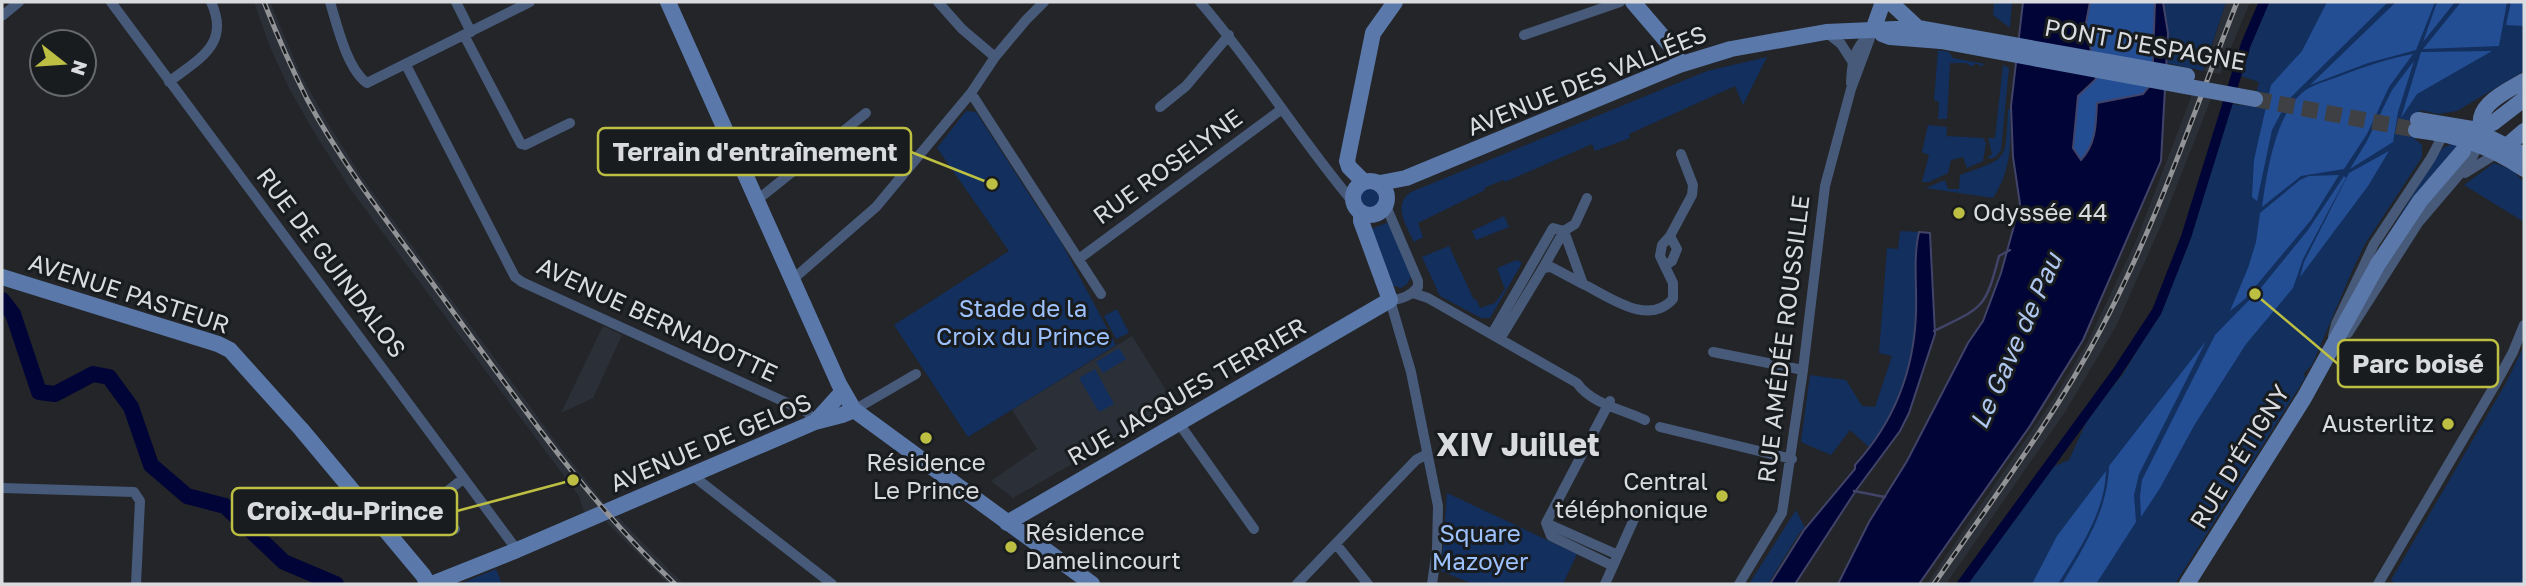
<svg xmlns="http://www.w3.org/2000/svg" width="2526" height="586" viewBox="0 0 2526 586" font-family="'Golos Text',sans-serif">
<rect width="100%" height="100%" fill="#232529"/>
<path fill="#2b3038" d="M254 2H270L300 73 327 122 363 179 559 446 604 503 597 508 584 512 579 496 351 190 314 132 289 88 270 47Z
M2226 2H2250L2220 74 2204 71Z
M2192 95 2211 99 2162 223 2116 326 2065 412 1946 584H1927L2056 395 2087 343 2136 241Z
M603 326 622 335 593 398 561 413Z
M1132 336 1176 406 1148 424 1144 419 1098 449 1013 498 991 481 1037 449 1012 410Z
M618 517 672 573 684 584H668L606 522Z"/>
<path fill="#122f5e" d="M1994 2H2012L2010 28 1993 15Z
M2163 2H2226L2203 71 2167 63 2168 33Z
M2269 2H2524V71L2457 111 2438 114 2420 110 2415 139 2422 145V157L2365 244 2353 269 2312 365 2304 373 2305 378 2175 584H1968L2050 468 2069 460 2090 414 2123 374 2160 312 2191 238 2230 104 2253 106 2259 82 2238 75Z
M1938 50 1949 52 1953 58 1985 64 1979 67V64H1974L1973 67 1966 63H1950L1947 119H1938L1939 102 1934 100Z
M1767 57 1743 105 1735 86 1629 134 1630 138 1595 151 1592 144 1505 182 1503 180 1484 188 1485 190 1418 223 1423 237 1414 242C1406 225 1392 205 1411 192L1707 71Z
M2003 65 2009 68 2001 150 1996 157 1989 159 1988 157 1992 154 1988 138H1995Z
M2008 109H2010C2011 142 2012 169 1993 198L1926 188 1945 180 1948 189H1959L1960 175C2010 157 2005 162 2008 109Z
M966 111 976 112 1049 225 1054 229 1116 345 968 437 894 325 1009 251 937 148Z
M1928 125 1947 127 1946 141 1947 136 1983 138 1986 143 1983 161 1967 168 1963 157 1951 160 1948 173 1929 182H1922L1929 155 1922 152Z
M2451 144 2458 146 2382 245 2436 157 2443 148Z
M2494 163 2512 170 2524 182V222L2464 185Z
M1358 199a12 12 0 1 1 24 0a12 12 0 1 1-24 0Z
M1504 216 1509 227 1476 240 1472 231Z
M1389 222 1412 275 1407 284 1401 288 1392 285 1369 230Z
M1900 231 1919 232C1914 255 1917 278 1916 302 1916 355 1903 405 1869 447L1850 430 1831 455 1803 443 1801 441 1810 375 1846 380 1862 406 1875 407 1892 356 1879 353 1887 248 1898 249Z
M1449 246 1474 300 1476 299 1480 308 1495 303 1505 289 1497 268 1517 260 1522 263 1490 318H1481L1440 296 1422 257Z
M1117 309 1129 333 1116 339 1104 316Z
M2524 346V584L2395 583 2391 580 2506 383Z
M1119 348 1126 359 1103 373 1096 362Z
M1095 369 1114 404 1099 412 1079 378Z
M1447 493 1577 554 1563 584H1473L1441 571Z
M1796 510 1805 528 1800 532 1768 584H1749Z
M496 569 502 584H460Z"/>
<path fill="#244e94" d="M2090 2H2155L2152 83 2143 94 2097 103C2096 125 2096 144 2081 160L2073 148 2078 96 2096 79 2086 23Z
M2327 2H2388L2288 100 2272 130 2257 201 2252 197 2254 160 2271 85 2302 51Z
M2396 2H2435L2416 50 2368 63 2310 85Z
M2438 2H2455L2423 42 2436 5Z
M2461 2H2507L2499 46 2423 49Z
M2511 2H2524V26L2506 25Z
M2492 51 2417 94 2401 118 2421 52Z
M2413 54 2389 87 2367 134 2344 169 2301 176 2262 207C2267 172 2276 107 2309 88 2320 82 2334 79 2345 74 2367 66 2390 58 2413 54Z
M2414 61 2398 112 2393 142 2350 169 2367 141 2392 90Z
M2389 151 2368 186 2300 277 2304 262 2349 173Z
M2339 175 2311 220 2245 299 2230 311 2248 268 2256 242 2260 213 2300 180 2309 176Z
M2344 176 2346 178 2303 259 2293 288 2246 344 2195 424 2160 488 2141 517 2140 496 2142 480 2215 335 2260 289 2308 230Z
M2206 341 2139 474 2134 495 2136 522 2096 584H2062C2084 547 2108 510 2109 466Z
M2106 471C2105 512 2079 550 2058 584H2032L2057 536Z"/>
<path fill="#000436" stroke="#414468" stroke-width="2" d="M2023 2H2090L2086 23 2096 79 2078 96 2073 148 2081 160C2096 144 2096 125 2097 103L2143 94 2152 83 2155 2H2163L2168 33 2161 161 2083 340 2030 426 1919 584H1838L1869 522 1907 461 1968 343 1983 321 2001 273 2020 204 2013 157 2011 106Z
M1919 232 1930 233 1935 334 1909 413 1900 431 1857 489 1795 584H1770L1804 530 1855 469V465C1894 422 1914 371 1916 313 1917 286 1913 258 1919 232Z"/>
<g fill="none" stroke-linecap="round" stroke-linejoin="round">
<path stroke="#414468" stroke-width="2.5" d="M1934 331C1983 307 1985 310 1999 256L2010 250
M1854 491 1885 497"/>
<path stroke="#000436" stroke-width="10" d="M1962 584 2117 372 2157 311 2186 237 2246 44 2264 2"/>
<path stroke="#000436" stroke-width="16" d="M2 300 13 314 39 392 55 394 93 374 109 377 131 407 151 465 187 496 225 506 284 562 336 584"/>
<path stroke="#3e4044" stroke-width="16" stroke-dasharray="16 8" stroke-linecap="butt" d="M2255 99 2416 130"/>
<path stroke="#475a79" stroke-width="10" d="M111 2 517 550
M330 2C337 25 347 69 367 83L530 2
M456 2 471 32
M938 2 962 29 995 57
M1200 2C1255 65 1299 138 1353 202
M2 16 19 2
M1826 32 1841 44 1852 61
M464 35 521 144 525 145 570 123
M1524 35 1620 2
M406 65 515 277 522 282 807 412 815 422
M169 82C198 59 231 45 211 2
M1851 83C1852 58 1854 50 1871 32
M971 93 1101 294
M1160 107 1186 86 1229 35
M2465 173 2499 152
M756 201 866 113
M1386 206 1418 281V287
M1080 258 1282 109
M1665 266 1672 261 1677 249 1670 236
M1543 268 1564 231 1575 224 1587 198
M792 280 876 207 971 93 995 57 1026 20 1044 2
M1583 284C1610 297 1648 327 1673 299V283L1660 256 1662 245 1670 236 1692 195 1693 185 1681 154
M1418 287C1410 296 1402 300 1390 300L1411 372 1438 506 1437 549 1432 584
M1413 293 1428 298 1577 383C1591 404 1625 410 1645 420
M2348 333 2418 223 2470 162 2479 144
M1492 334 1553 228 1564 231 1583 284 1551 267 1543 268 1500 339
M2333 336 2336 324 2374 244 2431 158 2443 135
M1713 352 1803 370
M1610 401 1546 523 1551 536 1613 566
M854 410 916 374
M1178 422 1254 529
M1660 427 1792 459
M692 475 832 584
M2 488 134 492 140 501 136 584
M1546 523 1618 555
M455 529 439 526 428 510 429 506 464 478
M1336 544 1368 584
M1297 584 1416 460 1427 454
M1605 584 1639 508
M1739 584 1782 513 1803 370 1825 186 1851 89 1873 30
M2378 584 2495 385 2513 352 2524 325"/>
<path stroke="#5a78a9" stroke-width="16" d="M668 2 839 384 854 410 1092 584
M1633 2 1675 51 1679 65
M1890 2 1918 28
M1873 30 1883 2
M1882 34 1890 37 1941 41
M2418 120 2472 129 2524 155
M2493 123 2524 99
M2416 130C2455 134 2492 147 2524 169
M2484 134C2470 107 2505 92 2524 81
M2501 151 2524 131
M1353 198a17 17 0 1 1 34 0a17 17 0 1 1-34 0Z
M1364 182 1349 167 1347 161 1373 33 1395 2
M1380 183 1406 178 1679 65 1731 49 1826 32 1918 28 2187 76
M2 277 218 344 230 350 301 429 423 575 428 584
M815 422 843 391
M1007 523 1390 300 1361 221V213
M432 584 517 550 815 422 842 415 854 410
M2187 584 2304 398 2378 264 2420 201 2463 151"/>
<defs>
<path id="rail" d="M264 2C277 35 291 67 307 99 347 173 402 240 451 309 521 405 588 502 675 584
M1934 584C1991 501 2053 420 2100 331 2156 226 2194 112 2237 2"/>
</defs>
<use href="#rail" stroke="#929396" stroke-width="5"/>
<use href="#rail" stroke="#191c1f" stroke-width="2.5" stroke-dasharray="8" stroke-linecap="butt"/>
<path stroke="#5a78a9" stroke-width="16" d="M1941 41 2255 99"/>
</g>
<g fill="#bdbf43" stroke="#191c1f" stroke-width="2.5">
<circle cx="1959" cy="213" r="7"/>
<circle cx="2448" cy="424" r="7"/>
<circle cx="926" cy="438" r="7"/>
<circle cx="1722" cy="496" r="7"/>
<circle cx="1011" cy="547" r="7"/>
</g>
<g text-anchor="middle" stroke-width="6" stroke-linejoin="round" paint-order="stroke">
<g font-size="24" fill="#dadbde" stroke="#191c1f">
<text transform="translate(2145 45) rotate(10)" y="8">PONT D'ESPAGNE</text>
<text transform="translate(1587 81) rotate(-22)" y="8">AVENUE DES VALLÉES</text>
<text transform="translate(1168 167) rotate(-36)" y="8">RUE ROSELYNE</text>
<text transform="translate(331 263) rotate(53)" y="8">RUE DE GUINDALOS</text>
<text transform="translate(129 294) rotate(18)" y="8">AVENUE PASTEUR</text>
<text transform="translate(657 320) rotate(25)" y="8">AVENUE BERNADOTTE</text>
<text transform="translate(1784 339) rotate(-83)" y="8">RUE AMÉDÉE ROUSSILLE</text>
<text transform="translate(1187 392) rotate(-30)" y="8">RUE JACQUES TERRIER</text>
<text transform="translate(711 443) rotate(-23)" y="8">AVENUE DE GELOS</text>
<text transform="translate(2240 457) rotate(-58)" y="8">RUE D'ÉTIGNY</text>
</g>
<g font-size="24" fill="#dadbde" stroke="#191c1f" text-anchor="start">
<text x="1973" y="221">Odyssée 44</text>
<text x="2434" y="432" text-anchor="end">Austerlitz</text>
<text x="926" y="471" text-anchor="middle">Résidence<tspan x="926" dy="28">Le Prince</tspan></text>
<text x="1708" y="490" text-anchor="end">Central<tspan x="1708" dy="28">téléphonique</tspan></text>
<text x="1025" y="541">Résidence<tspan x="1025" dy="28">Damelincourt</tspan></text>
</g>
<g font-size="24" fill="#9dc1fc" stroke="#191c1f">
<text x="1023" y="317">Stade de la<tspan x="1023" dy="28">Croix du Prince</tspan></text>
<text x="1480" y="542">Square<tspan x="1480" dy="28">Mazoyer</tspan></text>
</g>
<g font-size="26" font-style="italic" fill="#afc7ef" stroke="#191c1f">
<text transform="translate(2016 341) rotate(-66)" y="9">Le Gave de Pau</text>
</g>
<g font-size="32" font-weight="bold" fill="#dadbde" stroke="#191c1f">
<text x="1518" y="456">XIV Juillet</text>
</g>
</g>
<path fill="none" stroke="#bdbf43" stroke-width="2.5" d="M992 184L911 152M2255 294L2338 364M573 480L457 511"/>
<g fill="#bdbf43" stroke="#191c1f" stroke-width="2.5">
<circle cx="992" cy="184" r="7"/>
<circle cx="2255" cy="294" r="7"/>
<circle cx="573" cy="480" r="7"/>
</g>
<g fill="#191c1f" stroke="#bdbf43" stroke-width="2.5">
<rect x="598" y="128" width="313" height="47" rx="7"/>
<rect x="2338" y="340" width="160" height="47" rx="7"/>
<rect x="232" y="488" width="225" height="47" rx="7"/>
</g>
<g font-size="26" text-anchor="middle" font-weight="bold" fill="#dadbde">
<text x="755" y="161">Terrain d'entraînement</text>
<text x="2418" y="373">Parc boisé</text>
<text x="345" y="520">Croix-du-Prince</text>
</g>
<rect width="2526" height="586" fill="none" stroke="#dadbde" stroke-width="7"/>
<g transform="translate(63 63) rotate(107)"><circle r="33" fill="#191c1f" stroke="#66686b" stroke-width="2"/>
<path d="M0-5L12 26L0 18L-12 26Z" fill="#bdbf43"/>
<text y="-10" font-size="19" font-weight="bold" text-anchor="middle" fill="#dadbde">N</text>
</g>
</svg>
